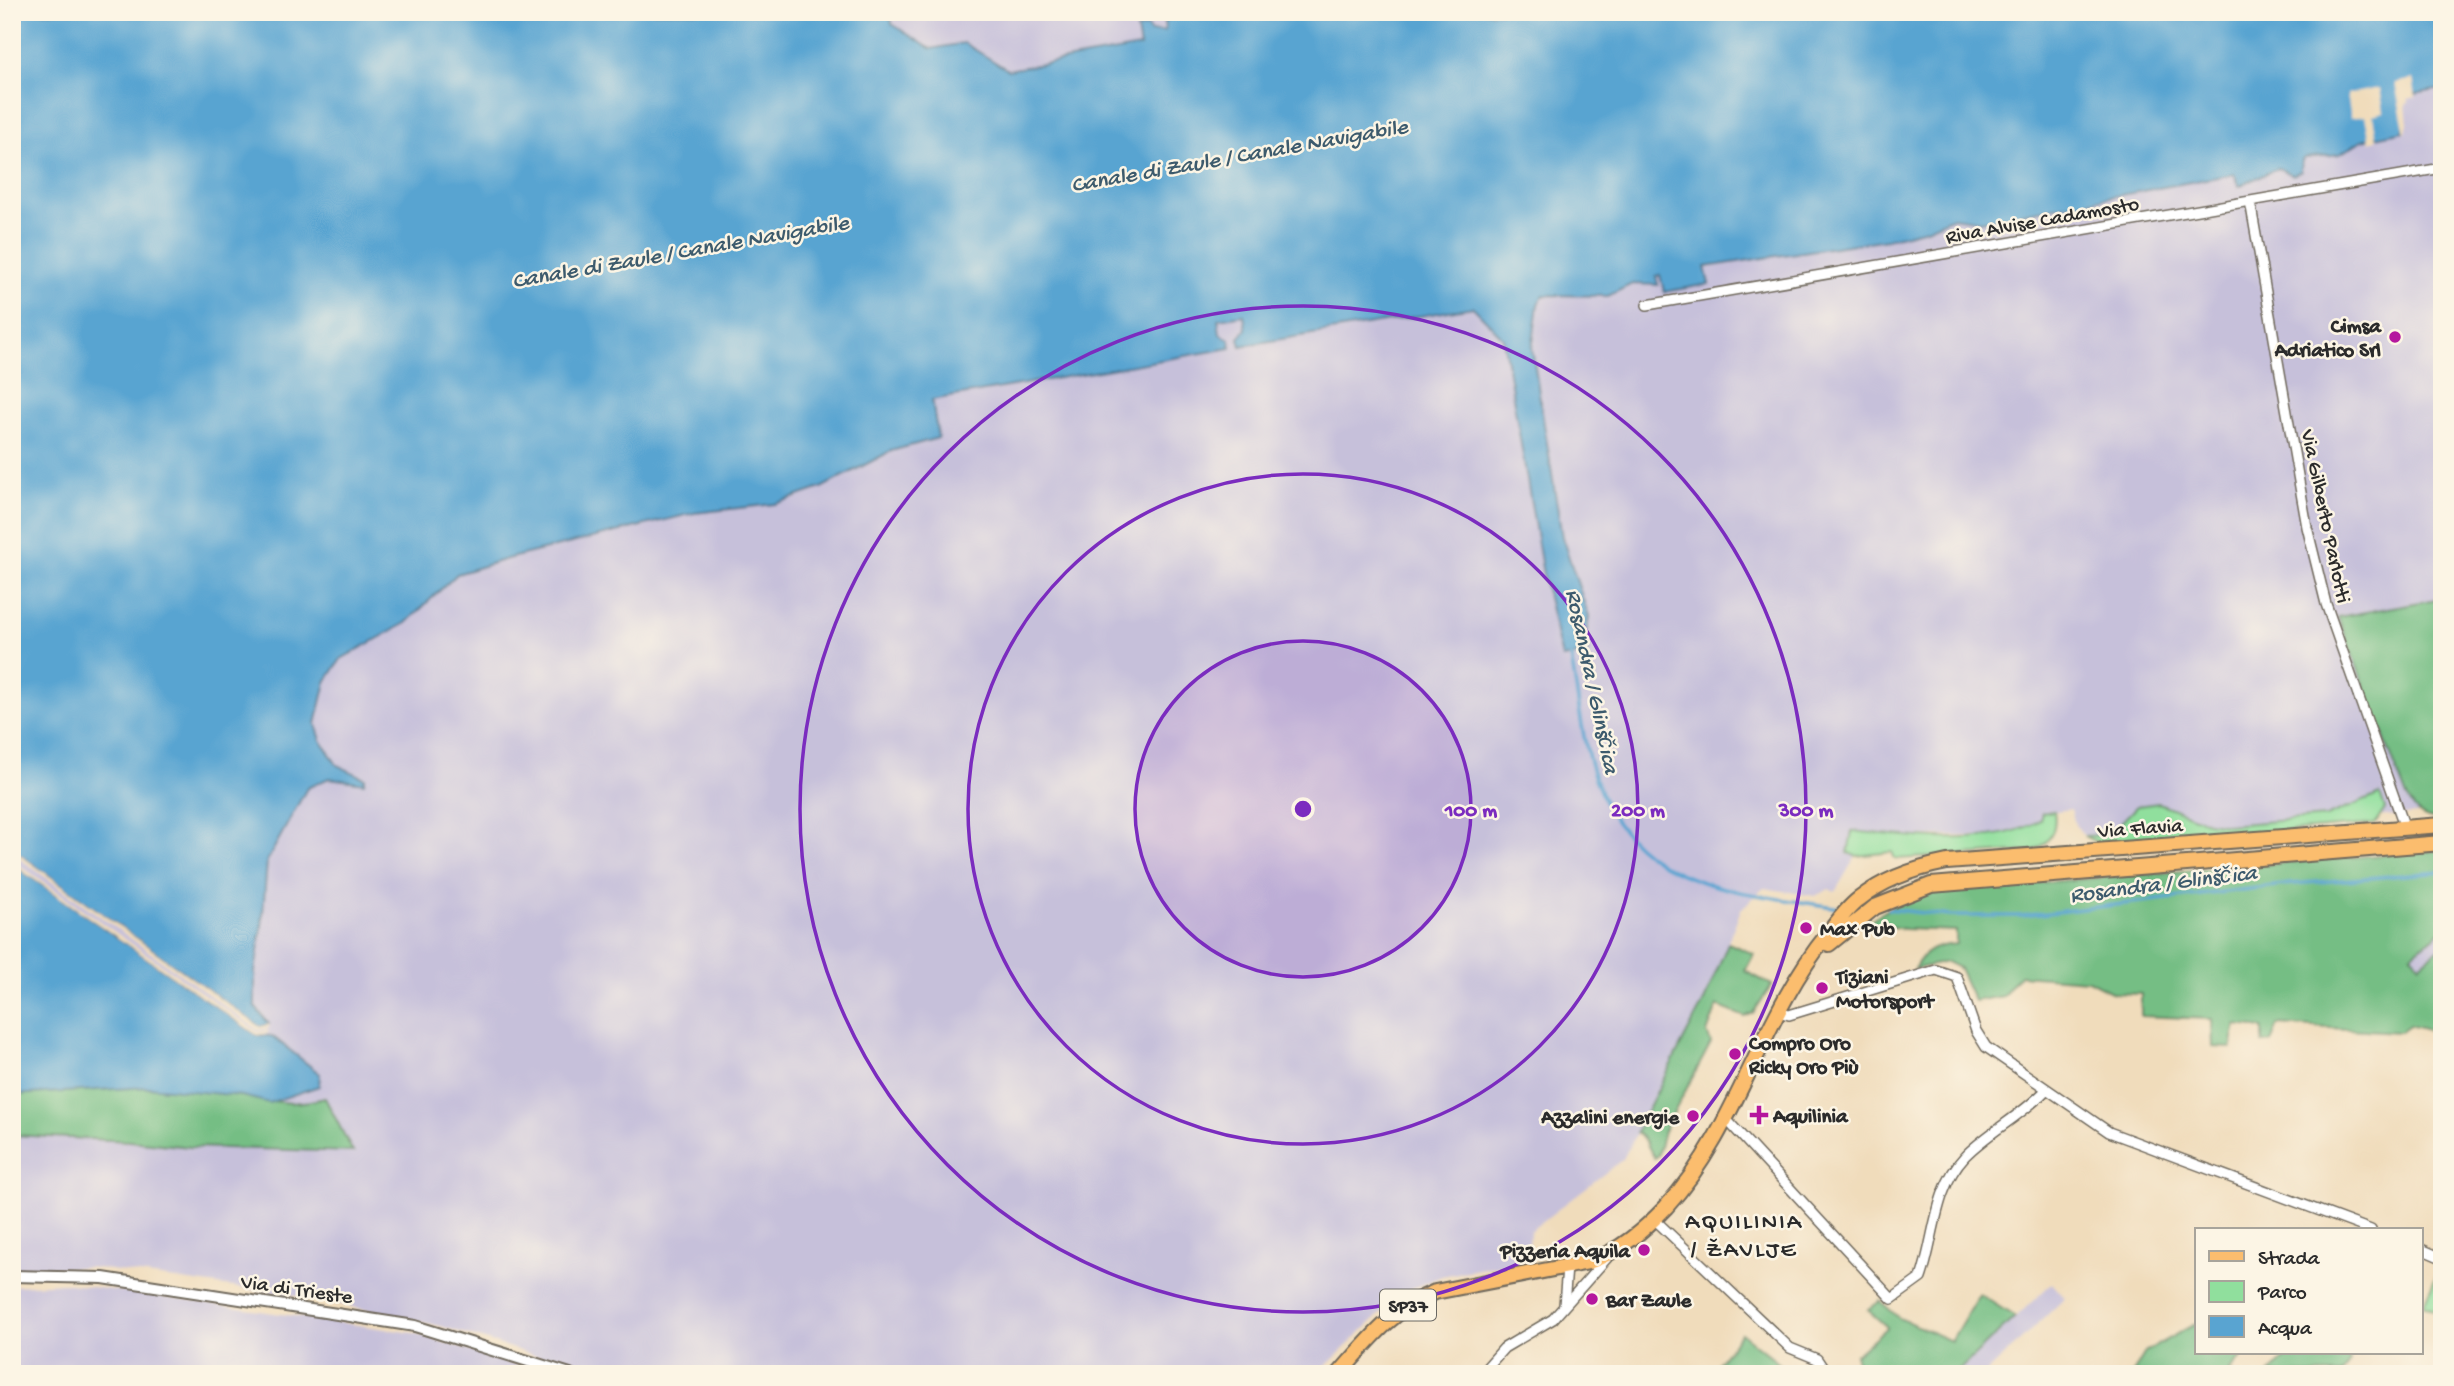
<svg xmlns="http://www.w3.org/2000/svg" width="2454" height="1386" viewBox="0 0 2454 1386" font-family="'Gochi Hand',sans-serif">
<rect width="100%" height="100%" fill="#fcf5e5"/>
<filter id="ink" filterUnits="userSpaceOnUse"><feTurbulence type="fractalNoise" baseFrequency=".0143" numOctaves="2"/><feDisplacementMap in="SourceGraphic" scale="14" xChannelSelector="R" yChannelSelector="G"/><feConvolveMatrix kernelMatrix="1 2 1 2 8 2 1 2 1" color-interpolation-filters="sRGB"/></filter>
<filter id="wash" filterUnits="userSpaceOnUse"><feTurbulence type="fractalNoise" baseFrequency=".00686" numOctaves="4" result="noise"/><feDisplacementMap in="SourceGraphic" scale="28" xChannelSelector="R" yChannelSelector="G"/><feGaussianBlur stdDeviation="1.57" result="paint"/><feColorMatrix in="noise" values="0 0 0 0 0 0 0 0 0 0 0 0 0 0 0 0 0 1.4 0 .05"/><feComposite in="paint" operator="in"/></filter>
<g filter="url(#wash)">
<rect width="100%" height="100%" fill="#f0dcbb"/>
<path fill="#c6c0da" d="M890 12H1189L1164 21 1166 31 1150 32 1141 47 1008 70 964 43 931 49 892 24Z
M2442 89V598L2338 617 2407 797 2418 814 2084 836 2075 824 2071 809 2043 813 2040 820 2033 825 1995 836H1902L1859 851 1835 892 1829 889 1815 896 1764 888 1741 909 1705 999 1623 1159 1530 1231 1528 1260 1442 1276 1403 1292 1324 1368 1312 1374H594L440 1326 311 1298 89 1267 12 1270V1095L148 1087 257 1035 12 864V849L260 1027 264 1016 255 1007V972L262 926 267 861 307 788 329 778 363 783 365 778 337 765 321 740 316 724 326 682 341 659 406 623 457 574 510 558 694 513 754 507 796 498 891 451 937 438 932 400 1220 334 1218 319 1243 314 1246 329 1241 346 1472 307 1503 338 1544 580 1562 657 1588 653 1585 640 1589 617 1562 537 1532 349 1538 304 1545 295 1608 296 1633 284 1658 285 1656 276 1887 239 1926 229 1953 217 1981 221 2235 174 2239 186 2278 168H2302V160L2305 158 2340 154 2362 140 2403 131 2404 96Z
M2442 930V946L2419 965 2411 955Z
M64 1283 414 1333 545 1374H12V1286Z
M2052 1283 2065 1298 1985 1374H1955Z"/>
<path fill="#90df9d" stroke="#5e8564" stroke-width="2" d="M2380 794 2385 809 2375 824 2105 846 2084 836 2109 835 2137 806 2159 803 2207 822 2227 825 2326 817Z
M2054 811C2057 829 2050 843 2033 851L1895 859 1892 852 1856 856 1848 853 1852 831C1905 836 1994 849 2040 820L2042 813Z
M2440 1268H2442V1314L2423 1305Z"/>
<path fill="#74be84" stroke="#507458" stroke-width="2" d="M2442 598V819C2424 821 2415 812 2407 797L2338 617Z
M2442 850V930L2411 955 2420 964 2442 946V1030L2439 1033 2409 1025 2400 1032 2278 1025 2271 1042 2263 1043V1028L2236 1025 2231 1048 2213 1047 2212 1019 2141 1016V994L2113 993 2088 980 2020 975 2003 996 1974 1001 1959 968 1947 962 1914 969C1924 950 1935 946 1956 944V931L1905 929 1866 923 1897 903 1937 891Z
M1728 943 1754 954 1745 971 1772 985 1753 1013 1745 1017 1717 1006 1707 1033 1711 1043 1664 1131 1658 1155 1654 1158 1645 1140 1636 1132 1705 999Z
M148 1087C179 1090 210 1091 240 1096 276 1101 288 1107 325 1098L353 1152 191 1147 130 1141 12 1135V1095Z
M1979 1294 2015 1317 1955 1374H1862L1855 1355 1887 1327 1868 1310 1880 1301 1899 1318 1951 1341Z
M2197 1323V1353H2245L2229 1371 2234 1374H2132L2146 1351Z
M1741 1333 1792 1374H1710Z
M2290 1353H2345L2350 1361 2342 1374H2269Z"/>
<path fill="#59a4d1" stroke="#42687e" stroke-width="2" d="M12 12H890L892 24 931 49 964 43 1008 70 1140 47 1137 30 1147 26 1150 32 1165 31 1164 21 1189 12H2442V89L2404 96V131L2362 140 2340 154 2305 158 2302 160 2301 171 2293 175 2278 168 2239 186 2234 174 1981 221 1953 217 1926 229 1887 239 1705 267 1709 284 1664 292 1660 275 1656 276 1658 285 1632 284 1608 296 1544 295 1538 304 1532 349 1562 537 1589 617 1585 640 1588 653 1562 658 1544 580 1503 338 1473 307 1241 346 1239 338 1246 329 1244 315 1218 319 1220 334 1230 340 1231 348 932 400 938 438 891 451 821 488 775 504 694 513 510 558 457 574 406 623 341 659 326 682 316 724 321 740 337 765 365 778 364 783 329 778 307 788 267 861 262 926 255 972V1007L269 1024 260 1027 12 849Z
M12 864 257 1035 272 1036 320 1074 319 1086 269 1103 242 1096 148 1087 12 1095Z"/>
<path fill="#f0dcbb" d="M2413 79 2416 97 2408 99 2409 103 2406 104 2408 124 2405 134 2395 83Z
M2380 88 2384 112 2373 115 2377 140 2370 142 2365 116 2351 118 2347 94Z
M12 849 260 1027 269 1024V1028L258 1030 12 853Z
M12 860 258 1032 268 1030V1033L257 1035 12 864Z"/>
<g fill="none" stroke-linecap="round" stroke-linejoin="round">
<path stroke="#59a4d1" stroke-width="3.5" d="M1570 652C1578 693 1581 738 1595 778 1633 891 1739 891 1839 908
M1888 909 1951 916H2022L2292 884 2442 872"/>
</g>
</g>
<g filter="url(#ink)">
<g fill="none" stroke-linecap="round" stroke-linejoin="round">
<defs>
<path id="minor" d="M2250 201 2307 527 2326 604 2405 828
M1647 305 2442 168
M1778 1012 1789 1015 1936 970 1957 977 1976 1031 1986 1047 2109 1132 2371 1230
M1727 1120 1892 1299 1921 1278C1935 1238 1934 1189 1965 1156 1987 1133 2021 1116 2045 1091
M1654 1219 1790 1348 1817 1359 1827 1374
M2421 1249 2442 1258
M1564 1305 1567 1267
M1481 1374 1504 1348 1553 1319 1607 1258"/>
<path id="tertiary" d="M12 1276 103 1278 415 1326 570 1374"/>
<path id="primary" d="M1829 944 1875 907 1931 885 2442 843
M1339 1374C1367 1342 1394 1308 1435 1292L1589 1262C1620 1251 1644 1230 1666 1207 1739 1127 1760 1017 1828 934 1837 922 1847 908 1859 899 1884 879 1917 868 1947 862L2442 825"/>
</defs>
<use href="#minor" stroke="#70695d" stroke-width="12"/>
<use href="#tertiary" stroke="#70695d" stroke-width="14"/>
<use href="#primary" stroke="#70695d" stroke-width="18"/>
<use href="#minor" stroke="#fff" stroke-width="9"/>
<use href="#tertiary" stroke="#fff" stroke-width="10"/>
<use href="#primary" stroke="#fbbd6e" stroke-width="14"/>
</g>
</g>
<circle cx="1303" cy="809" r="168" fill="#7b2cbf" fill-opacity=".12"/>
<g fill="none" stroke="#7b2cbf" stroke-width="3.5">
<circle cx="1303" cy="809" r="168"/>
<circle cx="1303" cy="809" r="335"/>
<circle cx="1303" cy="809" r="503"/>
</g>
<g fill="#b5179e" stroke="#fcf5e5" stroke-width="2.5">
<circle cx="2395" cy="337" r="7"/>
<circle cx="1806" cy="928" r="7"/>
<circle cx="1822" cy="988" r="7"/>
<circle cx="1735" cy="1054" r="7"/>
<path d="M1755.5 1104.5h7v7h7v7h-7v7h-7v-7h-7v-7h7z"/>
<circle cx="1693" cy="1116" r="7"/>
<circle cx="1644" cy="1250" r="7"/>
<circle cx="1592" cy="1299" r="7"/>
</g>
<g text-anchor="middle" stroke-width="5" stroke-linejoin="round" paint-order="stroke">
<rect fill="#fcf5e5" stroke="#6a6863" stroke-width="2" x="1380" y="1289.5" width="56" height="31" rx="5"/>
<g font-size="19" font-weight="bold" fill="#2b2b2b">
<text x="1408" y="1312">SP37</text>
</g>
<g font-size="21" fill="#2b2b2b" stroke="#fcf5e5">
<text transform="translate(2042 219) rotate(-10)" y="7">Riva Alvise Cadamosto</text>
<text transform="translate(2327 516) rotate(78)" y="7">Via Gilberto Parlotti</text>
<text transform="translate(2140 827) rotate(-4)" y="7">Via Flavia</text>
<text transform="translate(297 1288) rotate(8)" y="7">Via di Trieste</text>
</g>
<g font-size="21" font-weight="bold" fill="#2b2b2b" stroke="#fcf5e5" text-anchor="start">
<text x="2381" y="332" text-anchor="end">Cimsa<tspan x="2381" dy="24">Adriatico Srl</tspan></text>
<text x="1820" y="935">Max Pub</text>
<text x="1836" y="983">Tiziani<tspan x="1836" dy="24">Motorsport</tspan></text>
<text x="1749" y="1049">Compro Oro<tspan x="1749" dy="24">Ricky Oro Più</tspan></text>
<text x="1773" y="1122">Aquilinia</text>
<text x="1679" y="1123" text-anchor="end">Azzalini energie</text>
<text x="1630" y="1257" text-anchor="end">Pizzeria Aquila</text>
<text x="1606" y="1306">Bar Zaule</text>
</g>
<g font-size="23" font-style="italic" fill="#3d5b6d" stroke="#fcf5e5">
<text transform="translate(1239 154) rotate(-10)" y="8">Canale di Zaule / Canale Navigabile</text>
<text transform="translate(680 250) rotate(-10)" y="8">Canale di Zaule / Canale Navigabile</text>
<text transform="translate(1594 681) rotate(78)" y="8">Rosandra / Glinščica</text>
<text transform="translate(2163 882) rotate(-7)" y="8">Rosandra / Glinščica</text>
</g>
<g font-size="24" letter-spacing="2" fill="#2b2b2b" stroke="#fcf5e5">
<text x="1744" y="1228">AQUILINIA<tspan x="1744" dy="28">/ ŽAVLJE</tspan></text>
</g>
</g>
<circle cx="1303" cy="809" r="10" fill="#7b2cbf" stroke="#fcf5e5" stroke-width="3.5"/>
<g font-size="21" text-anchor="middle" font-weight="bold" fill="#7b2cbf" stroke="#fcf5e5" stroke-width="5" stroke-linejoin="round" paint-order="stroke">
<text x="1471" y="816">100 m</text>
<text x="1638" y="816">200 m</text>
<text x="1806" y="816">300 m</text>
</g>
<rect width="2454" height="1386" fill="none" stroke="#fcf5e5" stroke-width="42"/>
<rect x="2195" y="1228" width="228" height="126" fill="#fcf5e5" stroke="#a8a49b" stroke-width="2"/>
<rect x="2209" y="1251" width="35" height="10" fill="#fbbd6e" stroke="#a8a49b" stroke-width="2"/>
<text x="2258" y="1264" font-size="21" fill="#2b2b2b">Strada</text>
<rect x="2209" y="1281" width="35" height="21" fill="#90df9d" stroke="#a8a49b" stroke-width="2"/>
<text x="2258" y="1298" font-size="21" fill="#2b2b2b">Parco</text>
<rect x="2209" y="1316" width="35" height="21" fill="#59a4d1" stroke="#a8a49b" stroke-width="2"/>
<text x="2258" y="1334" font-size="21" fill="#2b2b2b">Acqua</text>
</svg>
